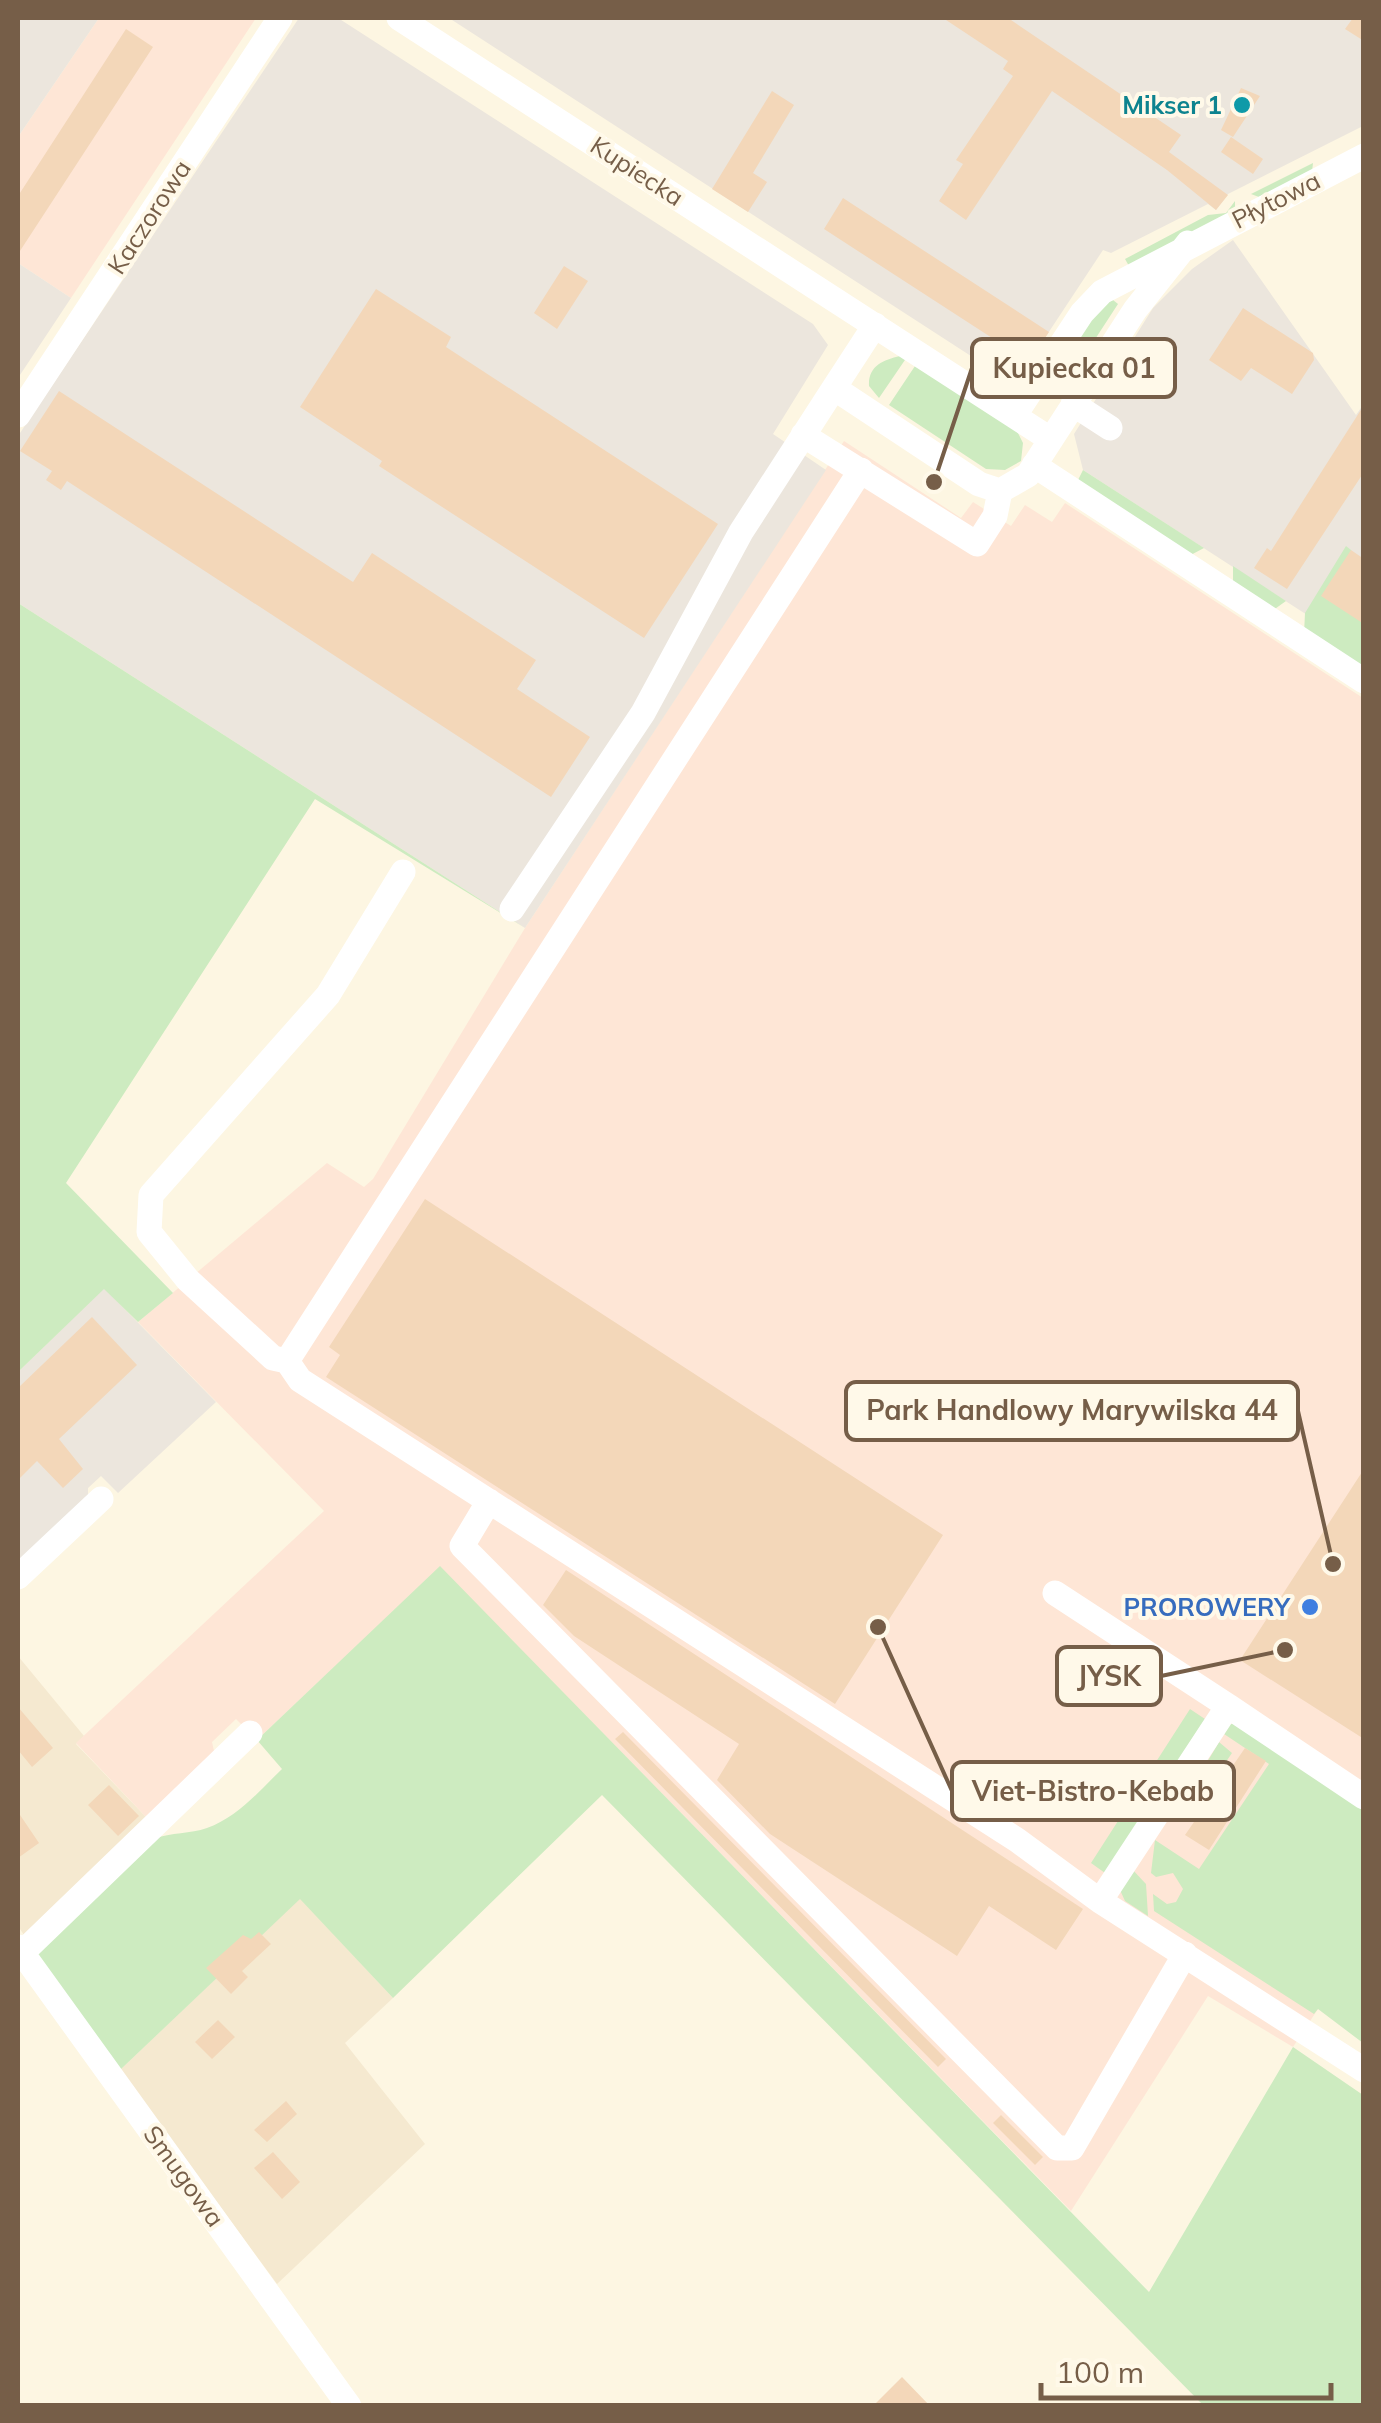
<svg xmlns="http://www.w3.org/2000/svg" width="1381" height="2423" viewBox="0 0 1381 2423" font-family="Mulish,sans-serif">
<rect width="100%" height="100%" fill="#fdf6e2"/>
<path fill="#f5e9d0" d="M18 1656 84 1736 76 1744 147 1818 24 1935 18 1926Z
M300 1898 393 1998 345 2043 425 2144 277 2284 120 2070Z"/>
<path fill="#fee6d6" d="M99 18H256L71 298 18 263V137Z
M844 441 961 518 973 502 1011 526 1025 505 1052 522 1065 503 1363 698V1959L1318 2009 1293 2047 1208 1996 1071 2211 440 1567 257 1740 236 1719 212 1742 214 1751 147 1818 76 1743 324 1511 138 1322 327 1163 364 1187 373 1179 525 928Z"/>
<path fill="#ece6dd" d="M18 18H99L18 137Z
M299 18H338L813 324 828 345 773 434 826 470 525 928 18 603V436Z
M449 18H1363V126L1228 194 1216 210 1208 204 1111 253 1103 250 1027 365 1008 380Z
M1233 240 1356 415 1363 405V651L1083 470 1074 434 1153 308 1192 269Z
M18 263 71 298 18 378Z
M104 1288 216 1402 118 1493 101 1476 88 1488V1500L18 1567V1372Z"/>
<path fill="#cdebc0" d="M1313 163 1312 172 1259 197 1251 194Z
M1235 201V211L1129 266 1125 259 1208 215 1226 213Z
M1113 300 1118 304 1073 373 1060 364 1097 307Z
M900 356 907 357 879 398 869 386C868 366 883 360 900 356Z
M917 363 1015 427 1023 443 1021 461 1005 470 986 469 889 405Z
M1083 470 1204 548 1187 557 1077 482Z
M1346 546 1351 550 1363 624V672L1304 634 1305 613Z
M1233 566 1286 601 1272 611 1233 588Z
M18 603 525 928 315 799 66 1183 173 1293 138 1322 104 1289 18 1372Z
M440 1566 1149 2292 1293 2047 1363 2095V2405H1203L602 1795 393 1998 300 1899 120 2070 36 1952 153 1839C172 1832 190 1834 207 1828 238 1817 259 1791 282 1769L257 1740Z
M1190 1709 1205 1719 1105 1873 1091 1863Z
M1230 1724H1238L1363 1806V2043L1318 2009 1314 2014 1154 1911 1153 1894 1167 1904 1176 1902 1183 1889 1173 1873 1156 1877 1151 1873 1155 1840 1199 1869 1269 1764 1224 1734Z
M1219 1742 1232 1753 1217 1775 1206 1764Z
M1131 1868 1146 1884 1148 1916 1125 1901 1120 1890Z"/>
<path fill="#f3d7b9" d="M943 18H1008L1181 135 1169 152 1228 195 1216 210 1167 170 1052 91 966 220 939 201 963 164 956 160 1013 76 1003 69 1008 61Z
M1353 18H1364V41L1345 29Z
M126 29 153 47 18 254V196Z
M1241 88 1260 96 1233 137 1221 130Z
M772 91 794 105 753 173 767 182 748 212 712 189Z
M1231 137 1263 159 1253 174 1221 152Z
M843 198 1049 332 1029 362 824 229Z
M564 266 588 281 557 329 534 313Z
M376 289 451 337 446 347 718 524 644 638 379 466 382 461 300 407Z
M1243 308 1313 353 1314 360 1292 394 1251 368 1241 381 1209 360Z
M59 391 353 582 372 553 536 660 517 689 590 737 551 797 67 481 61 490 46 480 52 471 20 451Z
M1364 405V472L1287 589 1254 568 1267 548 1271 551Z
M1351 550 1364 559V624L1321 596Z
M425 1199 943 1535 835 1704 326 1377 340 1355 329 1347Z
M92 1317 137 1365 59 1439 83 1469 63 1488 37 1461 18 1480V1388Z
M1364 1469V1739L1240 1660Z
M566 1570 1083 1909 1056 1950 989 1906 957 1956 770 1834 717 1780 739 1744 574 1636 543 1605Z
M18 1707 53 1748 32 1767 18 1750Z
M623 1732 946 2059 938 2067 615 1739Z
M1245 1748 1266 1761 1209 1850 1185 1835Z
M109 1785 139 1816 118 1836 88 1805Z
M18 1812 39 1843 18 1858Z
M259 1932 271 1944 242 1971 248 1977 231 1994 206 1968 243 1935 251 1939Z
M218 2020 235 2037 212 2059 195 2042Z
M286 2101 297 2114 267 2142 254 2130Z
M1001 2115 1043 2157 1035 2165 993 2123Z
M273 2152 300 2182 282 2199 254 2168Z
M902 2377 930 2406H873Z"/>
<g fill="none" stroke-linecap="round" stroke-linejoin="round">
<path stroke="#fff" stroke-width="25" d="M399 18 1050 439
M875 325 834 388 979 484 1000 491 1028 475 1135 310 1188 243
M1073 404 1110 428
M18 415 280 18
M1015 415 1082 313 1102 292 1364 156
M803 435 977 544 995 516 1000 491
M1034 465 1364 681
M861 470 287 1361 300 1380 1017 1840 1100 1901 1364 2070
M512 909 643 713 741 532 834 388
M287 1361 273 1358 188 1280 149 1232 151 1195 328 995 403 872
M489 1501 462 1546 1057 2148H1072L1185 1954
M18 1577 101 1499
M1055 1593 1228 1706 1100 1901
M1228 1706 1364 1797
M18 1947 349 2406
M22 1953 250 1733"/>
</g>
<circle fill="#0f9aa8" stroke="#fff9e9" stroke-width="4" cx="1242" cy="105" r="10"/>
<circle fill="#3f7fe0" stroke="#fff9e9" stroke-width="4" cx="1310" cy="1607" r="10"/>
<g text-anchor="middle" stroke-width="8" stroke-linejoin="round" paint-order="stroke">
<g font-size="25" font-weight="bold" fill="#0d838f" stroke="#fff9e9" text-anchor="end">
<text x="1222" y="114">Mikser 1</text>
</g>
<g font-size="25" fill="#765e48" stroke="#fff9e9">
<text transform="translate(637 171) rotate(33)" y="9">Kupiecka</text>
<text transform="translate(1276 200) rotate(-27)" y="9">Płytowa</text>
<text transform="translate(149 217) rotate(-57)" y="9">Kaczorowa</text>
<text transform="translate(184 2176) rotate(54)" y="9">Smugowa</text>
</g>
<g font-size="25" font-weight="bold" fill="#366cbe" stroke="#fff9e9" text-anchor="end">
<text x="1290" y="1616">PROROWERY</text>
</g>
</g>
<path fill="none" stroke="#765e48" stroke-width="4" d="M934 482L972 368M1333 1564L1298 1411M1285 1650L1161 1676M878 1627L952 1791"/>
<g fill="#765e48" stroke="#fff9e9" stroke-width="4">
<circle cx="934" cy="482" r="10"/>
<circle cx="1333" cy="1564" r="10"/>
<circle cx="1285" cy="1650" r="10"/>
<circle cx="878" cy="1627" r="10"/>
</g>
<g fill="#fff9e9" stroke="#765e48" stroke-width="4">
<rect x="972" y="339" width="203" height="58" rx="10"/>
<rect x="846" y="1382" width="452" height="58" rx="10"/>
<rect x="1057" y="1647" width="104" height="58" rx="10"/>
<rect x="952" y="1762" width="282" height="58" rx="10"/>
</g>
<g font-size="28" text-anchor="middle" font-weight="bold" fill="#765e48">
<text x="1074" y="378">Kupiecka 01</text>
<text x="1072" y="1420">Park Handlowy Marywilska 44</text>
<text x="1109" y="1686">JYSK</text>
<text x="1093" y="1801">Viet-Bistro-Kebab</text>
</g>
<rect width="1381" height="2423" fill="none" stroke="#765e48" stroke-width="40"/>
<path d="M1041 2383v15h290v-15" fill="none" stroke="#765e48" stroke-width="5"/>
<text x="1056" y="2383" font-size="30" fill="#765e48" stroke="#fff9e9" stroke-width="8" paint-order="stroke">100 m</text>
</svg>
